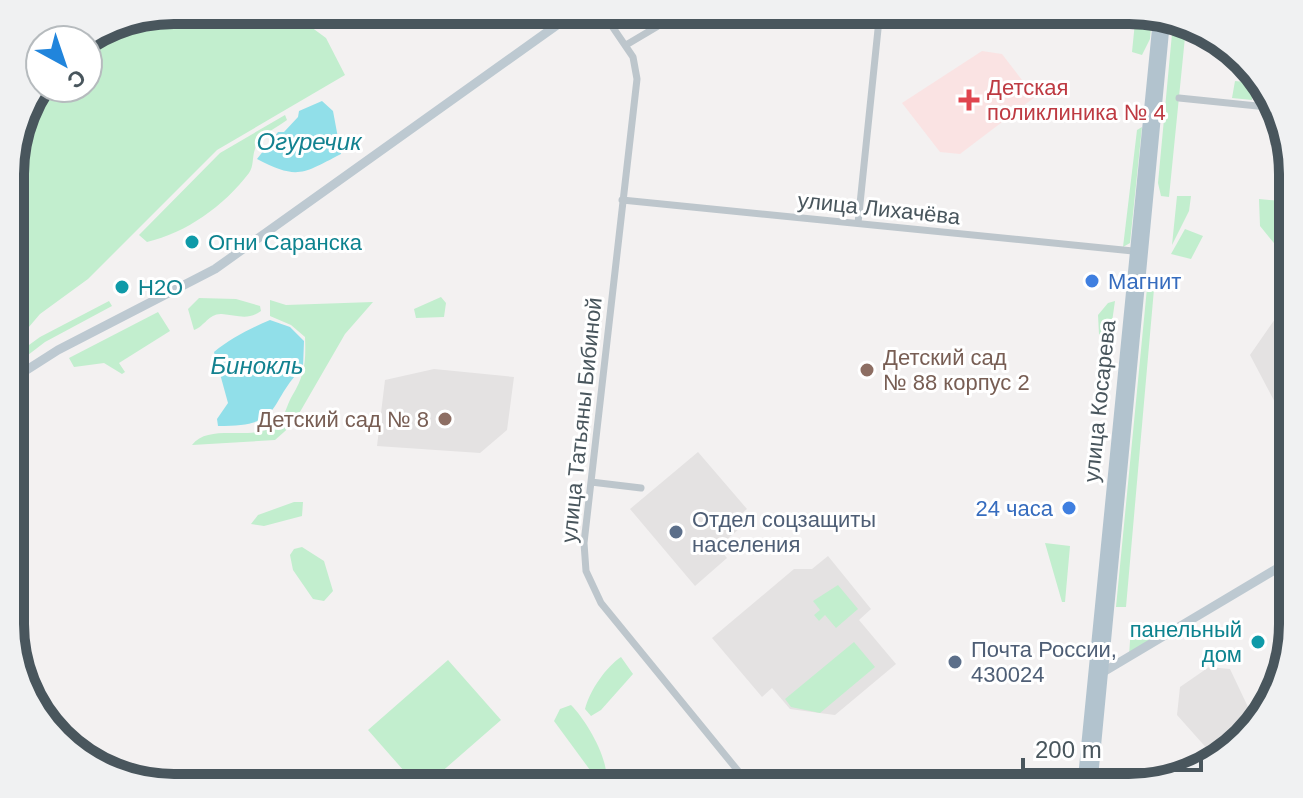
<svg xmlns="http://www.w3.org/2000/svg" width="1303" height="798" viewBox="0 0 1303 798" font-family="Helvetica,sans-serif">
<rect width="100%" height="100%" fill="#f3f1f1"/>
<path fill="#e4e2e2" d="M1293 293V423L1288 427 1250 355Z
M434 369 514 377 507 430 480 453 377 446 385 380Z
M698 452 747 509 740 515 746 523 718 547 727 558 695 586 630 509Z
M828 556 871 609 859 620 896 664 835 715 790 709 772 688 762 697 712 638 794 569H812Z
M1209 667 1230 669 1248 707 1247 732 1224 754 1210 752 1177 715 1180 687Z"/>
<path fill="#fae3e3" d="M982 51 1002 54 1035 97 960 154 940 152 902 103Z"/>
<path fill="#c2eece" d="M174 10H288L326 38 345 75 217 150 88 279 40 314 11 348V153L27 101 40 84V88H88V40H83L112 22Z
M1136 12 1152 17 1150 39 1142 55 1132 52Z
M1173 23 1186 27 1169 197 1161 196 1158 183Z
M1235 81 1264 84 1274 102H1270V93L1253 91 1252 100 1232 98Z
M285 115 287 120C276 128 260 135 255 149 252 157 254 166 249 173 224 206 186 233 147 242L139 235 220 153Z
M1142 127 1130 243 1123 247 1137 130Z
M1177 196H1191L1189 211 1172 245Z
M1259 199 1293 202V228L1285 241 1293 248 1292 265 1260 226Z
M1185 229 1203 236 1191 259 1171 254Z
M1147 288 1154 289 1126 607H1116Z
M441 297 446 303 444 317 416 318 414 309Z
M199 298 236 299 260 306 261 311C248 321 236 315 222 314 209 313 205 326 194 330L188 309Z
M270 300 286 305 373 302 345 334 293 424 275 440 192 445C209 423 248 441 273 427 285 420 286 406 292 396 305 375 306 362 305 337L291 325 270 316Z
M109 301 112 306 45 342 11 368V358L40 337Z
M1115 301 1109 343 1099 334 1098 315 1108 303Z
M158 312 170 331 119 363 125 372 122 374 104 363 74 367 69 358Z
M294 502H303L302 516 264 526 251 524 258 515Z
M1045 543 1070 546 1065 602H1062Z
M302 547 324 561 333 591 324 601 313 599 293 570 290 555 294 549Z
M838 585 858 609 836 628 825 615 819 621 814 615 820 610 813 601Z
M1131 626 1172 630 1129 656Z
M854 642 875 667 820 713 791 707 785 699Z
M621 657 633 674 601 710 591 716 585 709C590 690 606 667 621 657Z
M448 660 501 720 423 788H419L368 730Z
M571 705C586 720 610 760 606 782L599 788H588L590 770 554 721 560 709Z"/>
<path fill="#91dfe9" d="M322 101 333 111 341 154C302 174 298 180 257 159L278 132H284L298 117 299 111Z
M270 320 290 327 304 341 303 367C265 406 285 426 218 426L217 419 228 403 214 352C231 338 249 329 270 320Z"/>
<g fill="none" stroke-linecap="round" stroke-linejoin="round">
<path stroke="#bdc6cc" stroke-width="7" d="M601 10 633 57 637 79 584 543 586 571 601 603 752 788
M626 45 685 10
M1179 98 1276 108
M622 200 1133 251
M858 223 880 10
M591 482 641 488"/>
<path stroke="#bdc9d1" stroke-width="9" d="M11 380 58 350 215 269 578 10
M1105 671 1293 559"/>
<path stroke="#b2c3ce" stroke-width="10" d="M1082 788 1158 19
M1092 788 1165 21"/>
</g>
<path fill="#e0444e" stroke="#fff" stroke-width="3" d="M965 88h8v8h8v8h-8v8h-8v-8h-8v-8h8z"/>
<g fill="#0f9aa8" stroke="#fff" stroke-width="3">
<circle cx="192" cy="242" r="8"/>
<circle cx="122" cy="287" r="8"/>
<circle cx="1258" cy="642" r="8"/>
</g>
<g fill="#3f7fe0" stroke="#fff" stroke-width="3">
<circle cx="1092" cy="281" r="8"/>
<circle cx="1069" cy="508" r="8"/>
</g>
<g fill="#8d6e63" stroke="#fff" stroke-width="3">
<circle cx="867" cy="370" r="8"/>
<circle cx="445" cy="419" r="8"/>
</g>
<g fill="#5c6f8a" stroke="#fff" stroke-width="3">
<circle cx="676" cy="532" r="8"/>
<circle cx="955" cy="662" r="8"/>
</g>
<g text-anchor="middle" stroke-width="6" stroke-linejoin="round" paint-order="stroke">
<g font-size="22" fill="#be3a42" stroke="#fff" text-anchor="start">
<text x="987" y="95">Детская<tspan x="987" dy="25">поликлиника № 4</tspan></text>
</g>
<g font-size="22" fill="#49565d" stroke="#fff">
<text transform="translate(879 208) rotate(6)" y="8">улица Лихачёва</text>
<text transform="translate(1099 401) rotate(-84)" y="8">улица Косарева</text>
<text transform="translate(581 420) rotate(-84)" y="8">улица Татьяны Бибиной</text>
</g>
<g font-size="22" fill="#0d838f" stroke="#fff" text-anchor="start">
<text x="208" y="250">Огни Саранска</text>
<text x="138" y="295">H2O</text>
<text x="1242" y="637" text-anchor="end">панельный<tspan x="1242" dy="25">дом</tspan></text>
</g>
<g font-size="22" fill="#366cbe" stroke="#fff" text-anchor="start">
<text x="1108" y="289">Магнит</text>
<text x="1053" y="516" text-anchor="end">24 часа</text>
</g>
<g font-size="22" fill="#785e54" stroke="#fff" text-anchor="start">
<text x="883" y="365">Детский сад<tspan x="883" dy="25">№ 88 корпус 2</tspan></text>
<text x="429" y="427" text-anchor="end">Детский сад № 8</text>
</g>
<g font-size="22" fill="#4e5e75" stroke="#fff" text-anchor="start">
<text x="692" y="527">Отдел соцзащиты<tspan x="692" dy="25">населения</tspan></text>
<text x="971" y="657">Почта России,<tspan x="971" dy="25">430024</tspan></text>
</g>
<g font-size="24" font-style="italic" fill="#138290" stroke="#fff">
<text x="309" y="150">Огуречик</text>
<text x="257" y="374">Бинокль</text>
</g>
</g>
<path d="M0 0H1303V798H0ZM174 24H1129A150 150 0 0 1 1279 174V624A150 150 0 0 1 1129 774H174A150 150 0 0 1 24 624V174A150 150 0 0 1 174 24Z" fill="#f0f1f2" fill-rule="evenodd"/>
<path fill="none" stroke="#49565d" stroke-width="10" d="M174 24H1129A150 150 0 0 1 1279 174V624A150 150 0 0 1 1129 774H174A150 150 0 0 1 24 624V174A150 150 0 0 1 174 24Z"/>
<g transform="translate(64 64) rotate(140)"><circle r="38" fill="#ffffff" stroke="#b6bbbe" stroke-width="2"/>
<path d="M0-6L14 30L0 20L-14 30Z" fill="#2185dc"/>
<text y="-12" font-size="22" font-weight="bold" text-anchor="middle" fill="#49565d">С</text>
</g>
<path d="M1023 758v12h178v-12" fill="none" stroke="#49565d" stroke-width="4"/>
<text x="1035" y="758" font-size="24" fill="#49565d" stroke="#ffffff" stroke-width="6" paint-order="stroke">200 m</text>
</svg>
